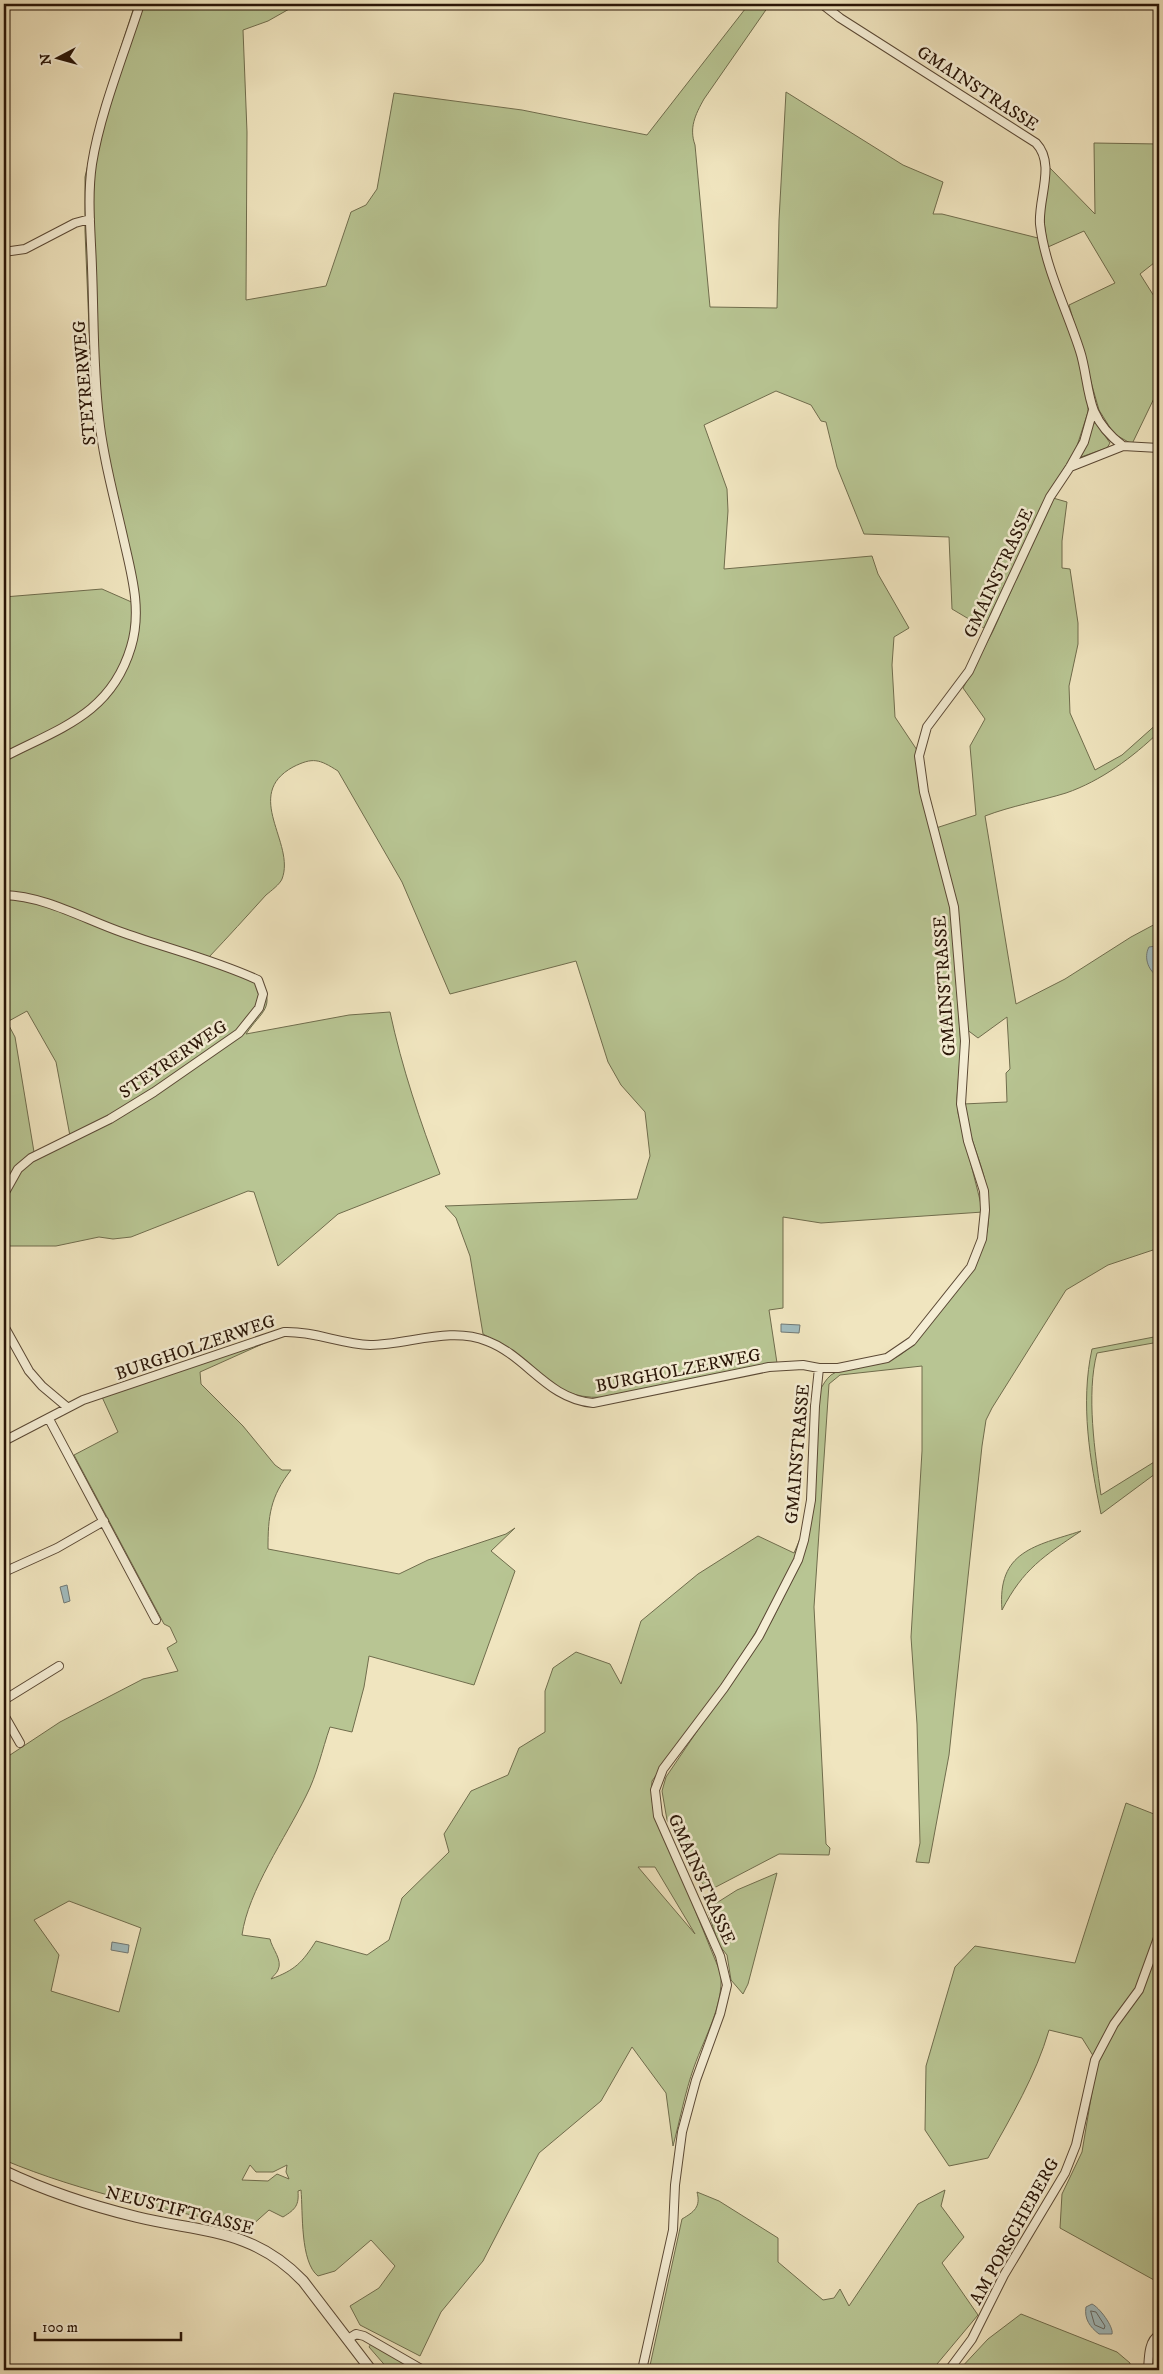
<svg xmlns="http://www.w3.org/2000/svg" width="1163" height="2374" viewBox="0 0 1163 2374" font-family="'IM FELL DW Pica',serif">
<rect width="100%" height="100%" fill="#f0e5bf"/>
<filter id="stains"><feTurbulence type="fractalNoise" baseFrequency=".004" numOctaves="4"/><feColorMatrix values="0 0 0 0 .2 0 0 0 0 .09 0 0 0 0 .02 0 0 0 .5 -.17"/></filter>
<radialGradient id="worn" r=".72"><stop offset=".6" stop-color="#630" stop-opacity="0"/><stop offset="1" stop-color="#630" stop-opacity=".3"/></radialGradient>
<path fill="#b8c593" stroke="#706d4d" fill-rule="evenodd" d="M135 4H298L268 21 243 30 247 132 246 300 326 286 351 212 366 205 377 189 394 93 522 110 647 135 749 4H770L704 99C695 115 689 128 695 145L710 307 777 308 779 220 786 92 903 165 943 182 933 214H942L1038 238 1082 369 1088 396V412L1076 449 1042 505 984 628 952 609 949 537 864 534 837 467 826 422 821 421 811 405 776 391 704 425 727 489 728 511 724 569 872 556 878 574 909 628 894 637 892 665 895 717 917 750 919 786 946 886 951 913 961 1045 957 1098 958 1113 983 1212 821 1223 783 1217V1308L769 1310 777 1363 613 1396C551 1406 532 1359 483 1334L470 1256 456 1218 445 1206 637 1199 650 1156 645 1112 621 1085 608 1062 576 961 450 994 402 882 338 771C319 759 313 757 293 767 242 795 296 843 282 879 280 884 271 891 266 895 247 916 228 937 209 957L260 978C276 1009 262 1010 246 1034L349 1015 390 1012C402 1068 420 1121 440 1174L338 1214 278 1266 254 1192 248 1191 131 1237 113 1239 99 1237 56 1246H4V597L102 589 136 604 116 504 92 400 85 231V177L102 105ZM27 1011 56 1062 70 1136 34 1152 15 1037 7 1022Z
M1094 143 1159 144V259L1140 274 1159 304V388L1132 444 1114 434 1099 410 1069 305 1115 283 1084 231 1048 247C1041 216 1044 198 1049 167L1095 214Z
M1092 423H1096L1110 443 1107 448 1081 457Z
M1053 498 1067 502 1062 541V568L1070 569 1078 623V644L1069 686 1070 713 1095 770 1122 755 1159 722V732C1133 757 1101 781 1066 793 1040 801 1011 806 985 816L1016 1004 1065 979 1131 937 1159 922V1248L1108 1265 1066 1290 992 1408 986 1420 982 1446 949 1755 929 1863 916 1862 920 1843 917 1724 911 1637 922 1451V1366L840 1375 829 1384 814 1607 826 1844 830 1848 829 1855 779 1854 712 1889 702 1883 667 1820 662 1791 666 1777 771 1622 799 1567 808 1539 820 1390C823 1385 826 1379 831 1375 846 1364 875 1367 893 1359 915 1348 926 1328 941 1311 981 1263 1001 1230 981 1166 974 1145 967 1126 963 1104L1007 1102 1006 1073 1010 1069 1007 1017 978 1038 966 1029 958 911 936 828 976 815 970 746 985 719 963 688 993 631Z
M1159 1336V1342L1097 1353C1086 1394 1095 1453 1101 1495L1159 1459V1471L1101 1514C1090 1460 1080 1404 1092 1349Z
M278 1337 200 1372 201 1384 243 1426 275 1465 282 1470H291C270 1497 268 1516 268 1549L399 1574 428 1560 506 1534 515 1528 491 1551 515 1571 474 1685 369 1656 364 1687 352 1732 330 1727C322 1750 317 1775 306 1796 286 1837 248 1891 242 1935L270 1939C272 1949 283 1960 278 1970 277 1973 273 1976 271 1979 295 1970 302 1963 316 1941L367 1955 389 1940 402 1898 449 1852 444 1834 471 1791 508 1775 519 1748 545 1732V1691L553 1668 576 1652 610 1664 621 1684 641 1621 698 1574 758 1536 794 1553 800 1539C798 1558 787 1575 779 1591 744 1659 696 1719 652 1781 648 1821 671 1849 685 1885 697 1915 709 1945 721 1974 723 2007 705 2036 694 2067 685 2092 680 2120 673 2146L666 2093 632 2047 601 2101 539 2153 483 2261 441 2312 420 2356 360 2325 350 2306 379 2288 395 2266 371 2240 335 2271 318 2276C300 2262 303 2212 301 2190L298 2191C299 2205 296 2209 283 2217L269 2210 250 2227C166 2210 83 2193 4 2160V1756L7 1757 60 1722 143 1679 178 1671 167 1648 177 1642 170 1627 164 1624 74 1455 118 1432 102 1397ZM638 1867H655L695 1934ZM69 1901 141 1928 119 2012 51 1991 59 1955 34 1920ZM250 2165 256 2172H273L287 2165 286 2172 289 2179 277 2174 268 2181 242 2180Z
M1081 1531C1044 1556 1023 1569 1002 1610 997 1551 1035 1546 1081 1531Z
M1126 1803 1159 1816V2194L1154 2280 1060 2228 1062 2194 1082 2152 1097 2062 1082 2038 1049 2030C1036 2075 1011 2117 988 2158L949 2166 925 2130 926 2066 955 1967 975 1946 1075 1963Z
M777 1873 748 1984 743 1994 731 1980 727 1955 719 1945 707 1909 737 1890Z
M945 2190 941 2206 964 2237 942 2263 978 2315 932 2370H649L682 2219C694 2212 701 2207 697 2192L719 2201 778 2238V2262L823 2300 834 2298 840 2289 849 2306 918 2204Z
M1021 2314 1117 2352 1130 2363V2370H959L988 2339Z
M372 2342 418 2370H389L369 2347Z"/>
<path fill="#a1bcbe" stroke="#717975" d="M1156 946H1159V977C1149 972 1143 958 1149 947Z
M781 1324 800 1325 799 1333 781 1332Z
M67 1585 70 1601 64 1603 60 1587Z
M112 1942 129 1945 128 1953 111 1950Z
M1092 2304C1099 2307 1114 2327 1112 2334H1099C1090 2327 1084 2319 1086 2307Z"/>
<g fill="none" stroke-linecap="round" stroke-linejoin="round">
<path stroke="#656862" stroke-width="1" d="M1091 2311 1096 2312 1105 2326 1104 2329 1095 2325Z"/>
<defs>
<path id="minor" d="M822 4 840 18 1036 143C1056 164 1038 198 1040 224 1045 268 1067 310 1080 351 1086 369 1087 394 1094 411 1100 425 1111 437 1123 446
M4 252 25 249 75 223 90 219
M1070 467 1123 446 1159 448
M4 757C60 728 111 714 131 647 142 611 132 576 124 541 115 500 103 459 99 418 93 368 94 318 92 268 91 234 87 198 92 164 100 113 124 54 140 4
M4 895C45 896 86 920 124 933 169 949 215 960 258 980L263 994 259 1008 239 1033 154 1092 110 1119 31 1158 18 1169 4 1194
M4 1326 29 1371 42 1386 67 1407
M49 1419 156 1620
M4 1441 83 1400 284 1332C314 1331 341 1344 370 1345 408 1345 450 1326 487 1341 527 1356 547 1399 593 1403L769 1367 803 1365 819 1368H838L887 1358 912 1341 971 1267 982 1239 985 1210 984 1191 968 1141 961 1104 965 1041 954 907 924 792 919 756 927 727 969 671 1050 497 1070 467 1084 442 1093 410
M4 1572 57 1548 104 1521
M4 1700 59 1666
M4 1715 20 1743
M348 2339 356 2334 364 2336 423 2370
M642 2370 673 2230 675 2185 682 2132 696 2080 720 2014 727 1985 720 1956 658 1816 655 1790 663 1769 724 1688 759 1636 798 1560 804 1540 811 1500 815 1406 819 1368
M949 2370 972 2339 1004 2275 1065 2173 1076 2145 1095 2060 1114 2024 1139 1990 1159 1935
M1148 2370C1149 2359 1148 2341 1159 2335"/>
<path id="tertiary" d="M4 2171C46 2191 92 2206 137 2217 203 2233 252 2228 303 2281L371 2370"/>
</defs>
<use href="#minor" stroke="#5b4935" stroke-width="10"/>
<use href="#tertiary" stroke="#5b4935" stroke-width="12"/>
<use href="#minor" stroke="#f5eed5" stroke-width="8"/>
<use href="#tertiary" stroke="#f5eed5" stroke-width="10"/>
</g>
<g text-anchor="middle" stroke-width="5" stroke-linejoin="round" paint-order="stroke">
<g font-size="18" fill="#291507" stroke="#f5eed5">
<text transform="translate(978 88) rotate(33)" y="6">GMAINSTRASSE</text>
<text transform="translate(84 383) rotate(-95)" y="6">STEYRERWEG</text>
<text transform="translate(998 573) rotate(-65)" y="6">GMAINSTRASSE</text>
<text transform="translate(944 986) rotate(-94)" y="6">GMAINSTRASSE</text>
<text transform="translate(173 1059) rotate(-34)" y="6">STEYRERWEG</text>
<text transform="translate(195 1347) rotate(-19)" y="6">BURGHOLZERWEG</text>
<text transform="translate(678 1370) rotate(-11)" y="6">BURGHOLZERWEG</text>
<text transform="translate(797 1454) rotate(-85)" y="6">GMAINSTRASSE</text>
<text transform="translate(702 1879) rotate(66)" y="6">GMAINSTRASSE</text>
<text transform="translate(180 2210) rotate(14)" y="6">NEUSTIFTGASSE</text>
<text transform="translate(1014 2231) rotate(-61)" y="6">AM PORSCHEBERG</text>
</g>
</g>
<rect width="1163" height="2374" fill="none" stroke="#f0e5bf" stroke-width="20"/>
<rect x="5" y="5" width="1153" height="2364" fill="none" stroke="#291507" stroke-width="2.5"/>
<rect x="10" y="10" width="1143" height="2354" fill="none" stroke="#291507"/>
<g transform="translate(58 58) rotate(264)" stroke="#f5eed5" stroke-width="4" paint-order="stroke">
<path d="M0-4L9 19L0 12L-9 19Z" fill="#291507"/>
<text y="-8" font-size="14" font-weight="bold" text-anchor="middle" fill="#291507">N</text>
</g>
<path d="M35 2332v8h146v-8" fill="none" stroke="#291507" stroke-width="2.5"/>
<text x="42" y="2332" font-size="15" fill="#291507" stroke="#f5eed5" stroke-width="4" paint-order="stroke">100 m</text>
<rect width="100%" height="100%" filter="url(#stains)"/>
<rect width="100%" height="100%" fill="url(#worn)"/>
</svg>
